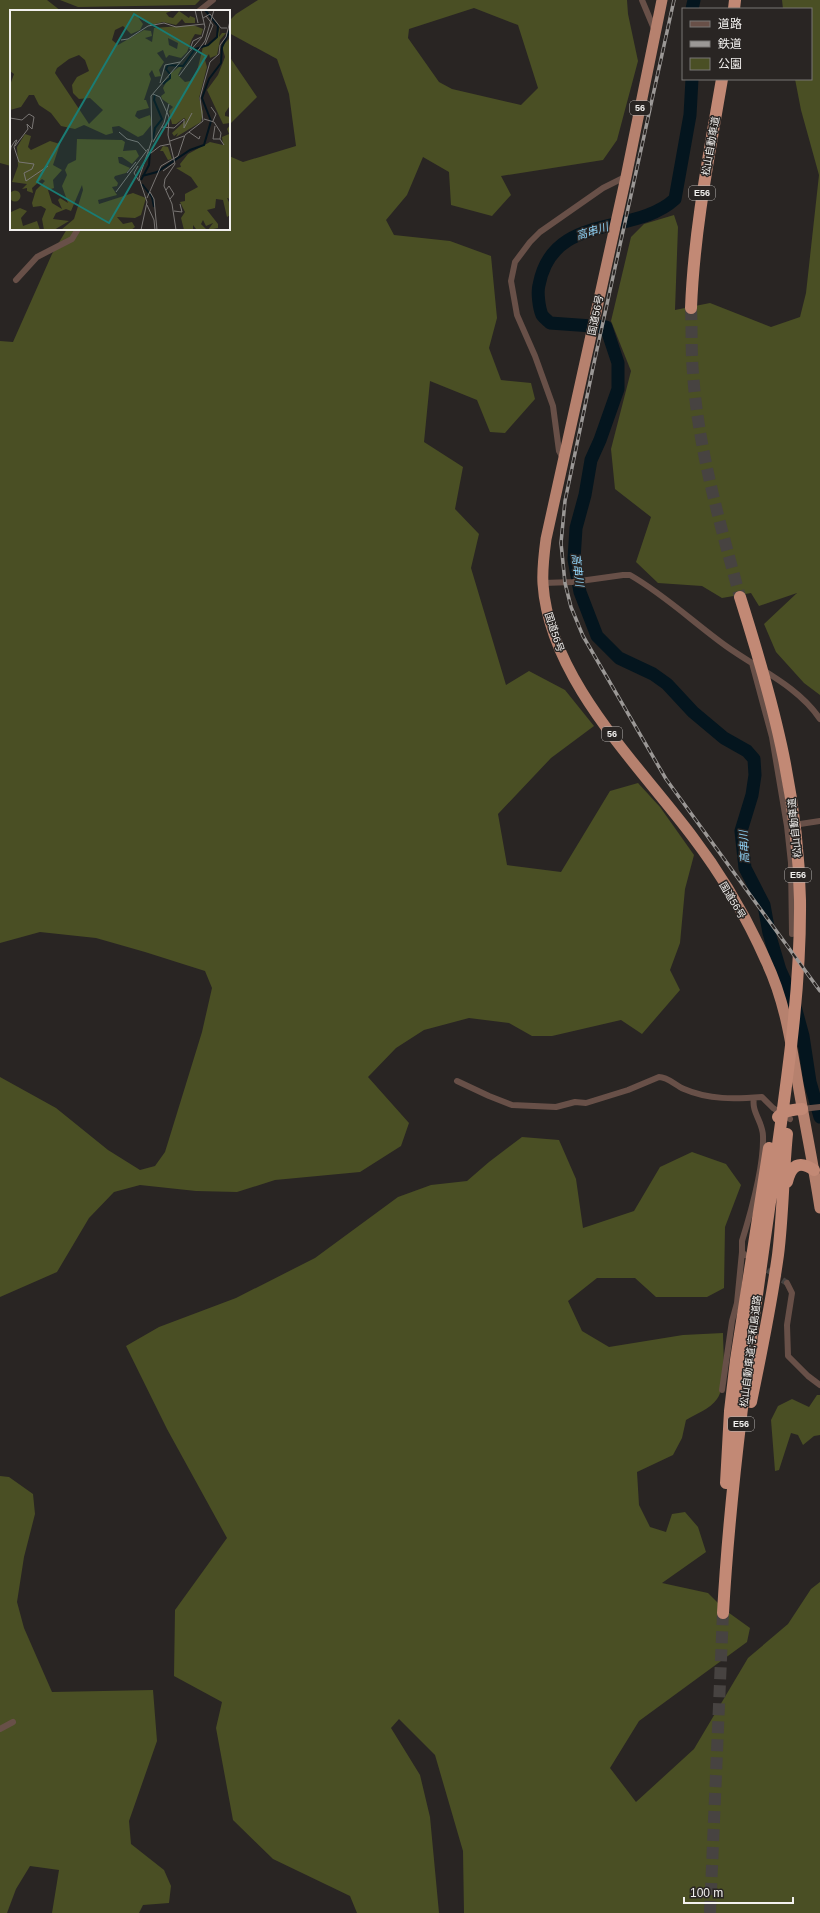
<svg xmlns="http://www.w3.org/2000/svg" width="820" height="1913" viewBox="0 0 820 1913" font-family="Arial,'Noto Sans JP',sans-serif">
<rect width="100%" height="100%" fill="#292523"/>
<path fill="#4a4f24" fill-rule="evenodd" d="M0 0H47L61 11H11V166L0 163Z
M60 0H200L195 5 78 7Z
M258 0H627L628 14 638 61 617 140 603 160 501 176 511 195 492 216 451 205 449 172 423 157 407 195 386 220 394 235 450 241 491 256 497 318 489 348 501 380 531 383 535 399 505 433 490 432 477 400 430 381 424 442 463 467 455 509 479 534 471 568 506 685 529 671 565 690 594 726 551 758 498 814 507 865 561 872 610 791 638 783 660 807 694 855 685 889 680 943 670 970 680 990 642 1034 621 1020 552 1036H532L509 1023 469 1018 424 1030 396 1048 368 1077 409 1123 401 1146 360 1172 275 1180 237 1192 196 1191 140 1185 114 1192 89 1218 57 1272 0 1297V1077L56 1108 108 1150 140 1170 155 1166 165 1152 202 1032 212 988 205 971 145 952 96 938 40 932 0 943V341L13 342 52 254 67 229H229V156L243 162 296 146 289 94 277 59 229 33V21L236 14ZM474 8 518 25 538 88 521 105 452 89 439 82 408 38 409 29Z
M782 0H820V695L804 683 776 652 764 624 797 593 759 606 751 593 722 598 702 586 658 583 636 562 651 517 615 489 611 449 631 371 611 321 631 237 644 224 674 215 678 227 675 310 710 303 771 327 800 317 806 293 819 175 801 110 795 79H811V9H783Z
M229 56 257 97 229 125Z
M522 1137 559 1140 576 1179 583 1228 634 1211 660 1167 692 1152 726 1164 741 1185 725 1227 724 1288 707 1297H656L635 1278H597L568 1301 582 1331 609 1347 683 1335 723 1333C723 1350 727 1385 717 1399 710 1409 696 1414 686 1420L682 1438 673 1455 637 1472 639 1505 650 1527 666 1532 672 1514 685 1512 698 1527 706 1552 662 1583 708 1593 725 1610 750 1628 747 1642 639 1721 610 1768 636 1802 694 1749 748 1658 788 1624 811 1589 820 1582V1913H464L463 1851 435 1755 399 1719 391 1728 420 1775 430 1817 439 1913H357L350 1896 273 1859 233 1820 216 1728 222 1702 174 1676 175 1610 227 1538 167 1429 126 1346 159 1327 236 1298 315 1258 398 1197 431 1185 467 1181 489 1162Z
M817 1395H820V1435L814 1436 803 1445 798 1435 791 1433 779 1470 775 1471 771 1420 778 1406 792 1399 809 1407Z
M0 1476 9 1477 33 1494 35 1514 24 1557 17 1602 24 1628 52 1692 153 1690 157 1741 129 1821 131 1844 164 1870 171 1886 169 1903 143 1905 139 1913H52L59 1870 30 1866 16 1889 7 1913H0Z"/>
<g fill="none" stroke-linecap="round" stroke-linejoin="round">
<path stroke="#04151e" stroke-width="13" d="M692 9 694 0
M692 79 690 115 675 199C634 237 553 211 539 285 537 292 539 308 542 315 544 318 548 321 550 323L606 327 618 363V389L600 440 591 460 585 495 576 528 574 559 580 592 597 636 619 658 653 674 667 684 693 712 724 738 747 751 754 759 755 775 752 795 741 831 745 868 764 905 769 933 780 970 793 999 803 1036 810 1082 820 1117"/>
<path stroke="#474341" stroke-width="6" stroke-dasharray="6 3" stroke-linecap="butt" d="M760 1265 787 1283"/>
<path stroke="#474341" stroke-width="12" stroke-dasharray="12 6" stroke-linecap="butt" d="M691 308C692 330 691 351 693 373 698 449 720 523 740 597
M710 1913 723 1613"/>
<path stroke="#685048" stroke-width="6" d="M642 0 655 31
M199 11 213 0
M16 280 37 257 72 239 78 229
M563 458 559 451 553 406 535 356 517 315 511 281 515 262 530 242 540 232 603 188 625 177
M543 583 573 582 623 575H630C665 595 694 623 726 646 758 669 798 686 820 719
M752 663 772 737 787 826 820 821
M787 826 791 863 792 934
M457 1081 489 1096 512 1105 556 1107 575 1102 586 1103 628 1090 659 1077C668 1077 675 1085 684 1089 709 1100 735 1099 762 1097L773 1108 790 1119
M802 1109 820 1107
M745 1255 742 1252V1241C751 1212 764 1165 763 1136 763 1122 751 1112 754 1098
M787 1283 792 1293 787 1325 788 1356 808 1376 820 1385
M722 1390 732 1321 737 1303 742 1252
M0 1729 13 1722"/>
<path stroke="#b6816e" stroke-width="11" d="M662 0 626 177 546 539C544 554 542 569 543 584 549 678 638 764 692 836 721 874 747 918 766 961 786 1003 791 1045 799 1090 806 1130 814 1168 820 1208"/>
<path stroke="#c28975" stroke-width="12" d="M734 9 735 0
M691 308C694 231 709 155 722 79
M778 1117C785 1110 793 1110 802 1109
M787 1182C791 1165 799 1160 814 1170
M751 1402C761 1354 771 1305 778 1255 783 1215 783 1174 787 1134
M726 1483 730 1411 736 1360 769 1148
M723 1613C731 1471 752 1329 772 1188 785 1092 801 996 800 900 798 792 772 698 740 597"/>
<defs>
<path id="rail" d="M674 0 594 363 565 501 561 543 565 583 571 607 583 636 666 779 820 991"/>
</defs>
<use href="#rail" stroke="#9b9896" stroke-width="3.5"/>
<use href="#rail" stroke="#292523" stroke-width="2" stroke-dasharray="6" stroke-linecap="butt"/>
</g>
<g text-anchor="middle" stroke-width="3" stroke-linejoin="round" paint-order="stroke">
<g fill="#292523" stroke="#b6b3b1" stroke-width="1">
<rect x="630" y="101" width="20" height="14" rx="3"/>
<rect x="689" y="186" width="26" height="14" rx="3"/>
<rect x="602" y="727" width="20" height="14" rx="3"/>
<rect x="785" y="868" width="26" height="14" rx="3"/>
<rect x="728" y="1417" width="26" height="14" rx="3"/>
</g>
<g font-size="9" font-weight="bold" fill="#f2f0ee">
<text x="640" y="111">56</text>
<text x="702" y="196">E56</text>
<text x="612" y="737">56</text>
<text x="798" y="878">E56</text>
<text x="741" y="1427">E56</text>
</g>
<g font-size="10" fill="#f2f0ee" stroke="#292523">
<text transform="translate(710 146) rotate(-80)" y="4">松山自動車道</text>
<text transform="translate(595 315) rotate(-78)" y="4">国道56号</text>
<text transform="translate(555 632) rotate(72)" y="4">国道56号</text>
<text transform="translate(794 828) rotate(-96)" y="4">松山自動車道</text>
<text transform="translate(733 900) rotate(59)" y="4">国道56号</text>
<text transform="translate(750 1351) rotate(-83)" y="4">松山自動車道;宇和島道路</text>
</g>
<g font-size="11" font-style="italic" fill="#8ed1f5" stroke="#292523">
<text transform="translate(592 231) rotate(-17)" y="4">高串川</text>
<text transform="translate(578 570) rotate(83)" y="4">高串川</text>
<text transform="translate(744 847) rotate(-93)" y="4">高串川</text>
</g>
</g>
<g transform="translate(10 10)">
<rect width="220" height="220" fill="#292523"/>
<path d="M0 0H164L156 3 159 7 163 8 169 1 179 8 180 6 185 8V13H175L172 9 166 15 153 12 141 15 128 7 133 14 130 20 121 24 113 16 105 20 102 30 108 35 134 20 141 21 142 26 135 28 142 32 144 18 183 15 193 19 191 25 185 24 182 29 177 42 171 48 159 45 156 48 153 40 147 43 154 52 149 60 151 66 145 67 142 60 139 64 141 69 134 90H136L139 98 127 101 125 106 129 109 140 105 142 114 133 125 128 127 109 116 102 117 103 123 96 125 74 115 65 119 51 116 41 103 29 95 24 85H19L11 97 0 100V75L4 64 0 61ZM158 28 168 33 167 39 159 35ZM69 45 75 50 79 61 67 67 62 75 63 83 69 89 80 88 93 100 79 114 45 63 47 58 59 49ZM210 17 209 27 212 23H216L210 30 207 45 200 48 199 44 195 50 197 57 189 88 193 102 191 112 166 127 168 123 164 126 162 123 176 110 174 108 166 114H162L159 101 163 97 152 89 151 86 155 83 153 78 161 63 169 57H172L168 65 175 72 180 71 187 61 193 37 206 29ZM220 28V98L219 97 215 103V106L220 107V113L213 114 197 80 208 65 215 47 212 36ZM220 115V189L217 188 220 194V205L217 207 213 190 206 189 205 198 197 200 208 214V218L198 220 203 213 196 216 193 210 191 214 197 220 186 219 183 215V220H174L171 208 175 202 170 192 175 191V184L188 177 181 167 166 158 171 157 170 154 178 144 200 132 213 135 212 127 219 124 217 119ZM15 124 21 126 18 137 21 140 40 131 50 134 43 155 52 160 43 170 44 178 38 180 42 193 52 199 48 190 50 188 58 193 52 176 57 165 55 160 58 154 66 150 67 129 112 130 115 132 113 141 126 140 129 146 122 154 112 147H108L109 153 120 158 116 163 105 166 104 168 108 173 107 176 102 177 107 185 88 190 89 194 123 183 136 188 131 205 125 208 107 207 113 214 122 212 125 217 121 220H51L64 209 73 180 72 175 61 201 56 199 46 203 43 209 59 211 44 220H34L32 209 36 199 31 196 23 197 22 193 26 180 35 171 32 169 22 178 23 183 17 181V178L12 179 17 174 2 172 8 156 7 137ZM153 136 158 137 162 149 158 150 153 141H150ZM-0.5 186a5.5 5.5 0 1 1 11 0a5.5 5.5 0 1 1-11 0ZM10 198 17 201 11 208 13 216 27 211 30 220H0L1 202Z" fill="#4a4f24" fill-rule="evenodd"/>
<path fill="none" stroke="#04151e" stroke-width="2" d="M153 74 160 68V64L156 59 158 55 173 56 185 39 198 35 207 27 208 16 195 0M143 129 145 118 152 109 144 90 145 84M132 166 147 162 180 140 194 135 201 111 192 88 199 69 211 53 212 37 220 20M131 170 139 155 140 141M132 174 142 187 144 197"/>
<path fill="none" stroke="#797674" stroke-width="1" d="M185 0 188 13M193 8 200 4 211 18H217M111 30 118 29 138 16 154 13 166 17 194 14M195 35 203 15 196 6M180 39 183 31 191 27M169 66 195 31 204 0M150 73 155 55 170 52M143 84 150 87 159 107 158 125 165 154 155 169 154 176 162 194 166 220M201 97 206 104 203 111M0 108 12 110 19 104 24 107 22 119 17 114 18 119 5 136M194 109 204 112 211 123 210 129 214 135M205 116 203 129H210M152 117 164 118 174 109V118L182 103M109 122 117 129 128 132 136 141M179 122 189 129 190 126M160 131 174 126M143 132 154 113 159 94M138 142 141 143 150 136 160 134M0 145 1 137 5 131 7 130 4 137 9 152 24 154 22 159 14 163 16 171 38 156M128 156 124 163 129 171M153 161 164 153M117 163 126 152M156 180 159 176 164 184 160 189M106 182 138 139M140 182 144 189 147 220M137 188 151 156 168 146 175 125 193 111 190 88 194 73 200 52 209 44 210 35 216 27 220 11M137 195 144 210 145 220M164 201 172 202 170 194M131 220 137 192 129 168 142 130 141 86 192 27 195 17 191 0"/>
<path fill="#1a7c74" fill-opacity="0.15" stroke="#1a7c74" stroke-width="2" d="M124 4 196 46 99 213 27 172Z"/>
<rect width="220" height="220" fill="none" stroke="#f2f0ee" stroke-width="2"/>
</g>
<rect x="682" y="8" width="130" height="72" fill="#292523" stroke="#797674"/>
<rect x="690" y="21" width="20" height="6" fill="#685048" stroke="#797674"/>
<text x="718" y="28" font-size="12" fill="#f2f0ee">道路</text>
<rect x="690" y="41" width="20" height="6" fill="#9b9896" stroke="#797674"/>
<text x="718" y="48" font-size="12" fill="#f2f0ee">鉄道</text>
<rect x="690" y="58" width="20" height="12" fill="#4a4f24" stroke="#797674"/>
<text x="718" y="68" font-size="12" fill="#f2f0ee">公園</text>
<path d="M684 1897v6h109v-6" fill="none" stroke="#f2f0ee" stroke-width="2"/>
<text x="690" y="1897" font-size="12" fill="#f2f0ee" stroke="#292523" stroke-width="3" paint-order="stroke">100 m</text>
</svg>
